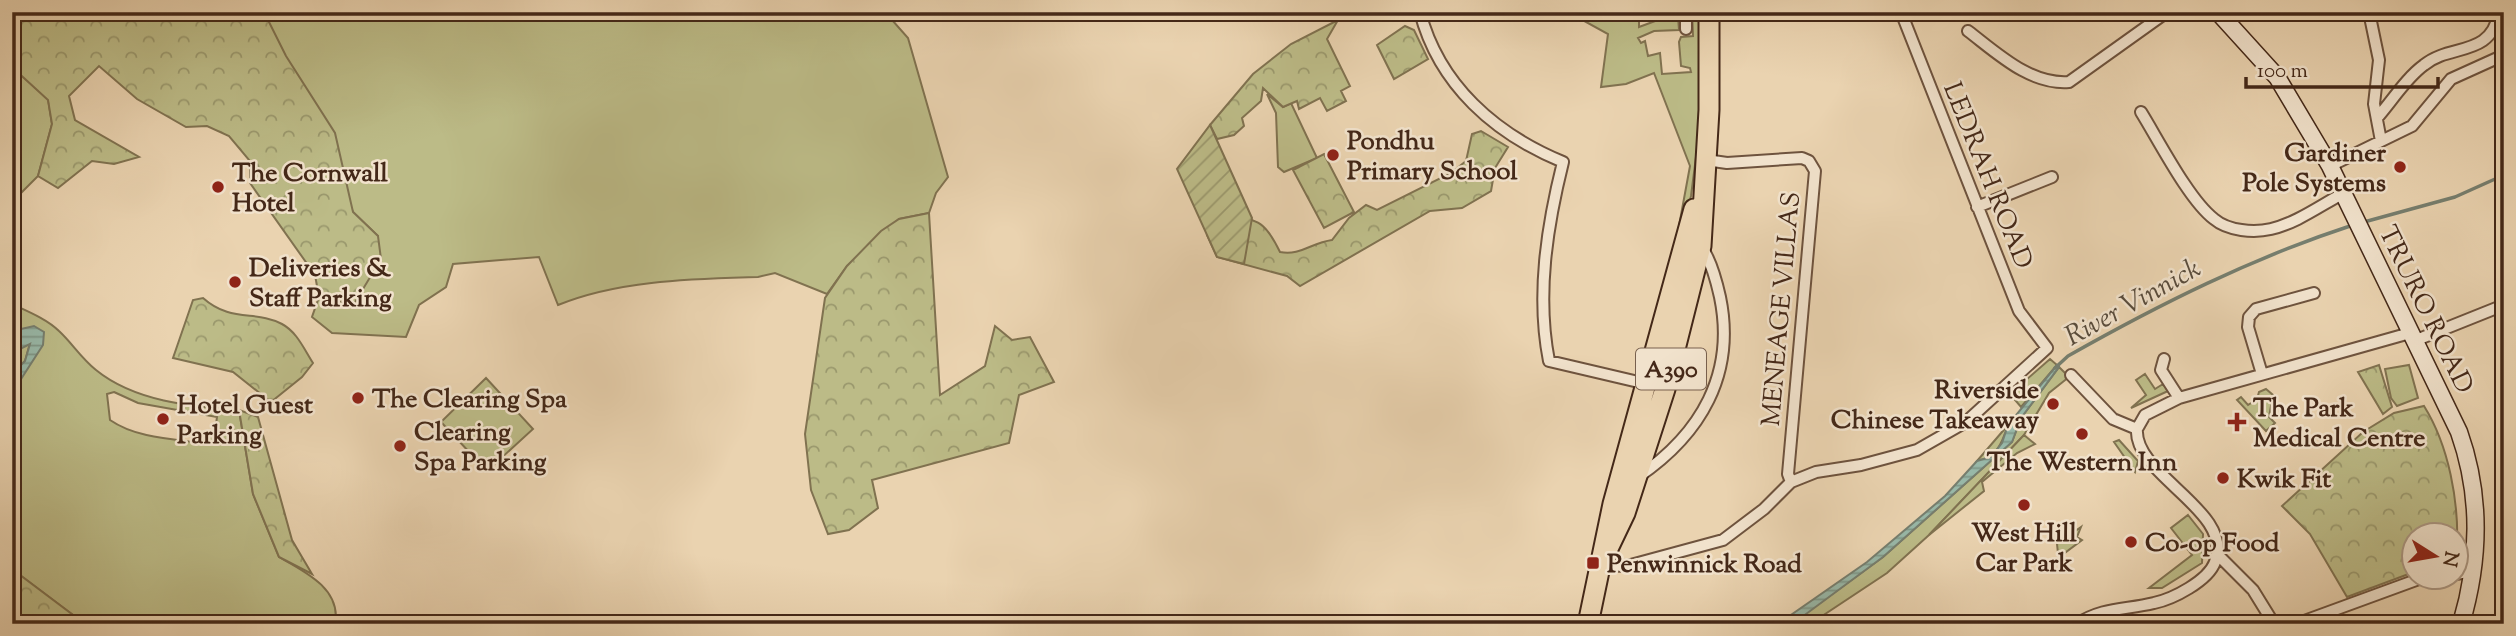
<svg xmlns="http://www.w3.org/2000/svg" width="2516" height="636" viewBox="0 0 2516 636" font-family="'Sorts Mill Goudy',serif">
<defs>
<pattern id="forest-crowns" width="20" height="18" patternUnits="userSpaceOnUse" patternTransform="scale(1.75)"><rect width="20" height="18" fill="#bcbb87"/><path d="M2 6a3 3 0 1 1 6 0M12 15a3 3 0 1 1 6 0" fill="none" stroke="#9a986d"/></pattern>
<pattern id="garden-furrows" width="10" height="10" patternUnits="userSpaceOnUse" patternTransform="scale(1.75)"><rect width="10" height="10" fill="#bcbb87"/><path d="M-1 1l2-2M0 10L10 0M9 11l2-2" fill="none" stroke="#9a986d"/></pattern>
<pattern id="water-rules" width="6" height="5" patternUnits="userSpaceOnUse" patternTransform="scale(1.75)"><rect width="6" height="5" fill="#98b8a8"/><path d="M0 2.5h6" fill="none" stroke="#7e9688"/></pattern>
</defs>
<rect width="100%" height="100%" fill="#ead3b0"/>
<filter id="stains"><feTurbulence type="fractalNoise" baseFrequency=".00286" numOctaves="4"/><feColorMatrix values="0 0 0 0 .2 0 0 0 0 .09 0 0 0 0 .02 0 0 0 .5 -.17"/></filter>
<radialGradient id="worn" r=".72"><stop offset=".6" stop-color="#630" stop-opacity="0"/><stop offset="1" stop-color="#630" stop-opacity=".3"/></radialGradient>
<path fill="#bcbb87" stroke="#807250" stroke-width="2" fill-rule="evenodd" d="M264 12H885L908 38 948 177 936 193 929 213 899 219 847 266 827 294 775 273 758 277C693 279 619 280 558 305L539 257 453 264 446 287 419 305 406 337 332 333 312 317 319 297 354 304 378 236 353 212Z
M1568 12H1644L1639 14V27L1666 17 1678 16 1679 30 1654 31 1638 38 1641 43 1645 41 1648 56 1660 53 1662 74 1691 72 1690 68 1681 66 1679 42 1681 37 1693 36 1692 12H1699L1700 126 1691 196 1665 302 1690 166 1654 73 1626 84 1601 87 1608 34Z
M12 67 48 99 52 124 38 176 20 194 12 186Z
M1267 94 1283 107 1291 103 1317 158 1284 172 1278 167 1276 113Z
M12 304C27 311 47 319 59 331 72 343 81 358 96 370 134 401 191 407 239 410L253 494 279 557C304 571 342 589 335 624H85L12 569V393L24 372 12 331ZM114 392 138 403 217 417 215 432 202 443C172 439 136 438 110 420L107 394Z
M2050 359 2057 365 2021 407 2010 394Z
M2409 365 2418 398 2397 406 2391 398 2385 369Z
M2059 367 2069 377 2049 393 2024 435 1929 535 1887 573 1810 624H1791L1883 557 2012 442 2021 418Z
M2145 374 2155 389 2163 384 2168 391 2131 408 2146 395 2136 380Z
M486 378 533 429 487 471 441 422Z
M2266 389 2273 395 2269 417 2275 423 2266 431 2237 400 2241 397 2248 405 2257 399 2259 392Z
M2008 425C2002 443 1997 457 1977 461Z
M2119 440 2138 461 2135 472 2114 442Z
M2188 515 2203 534 2202 563 2162 588H2149L2192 555 2171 528Z
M2081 527 2077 537 2082 540 2062 555 2058 553 2057 544Z"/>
<path fill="url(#forest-crowns)" stroke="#807250" stroke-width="2" d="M12 12H264L286 56 335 133 353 212 378 236 381 259 354 304 319 297 315 275 250 183V161L229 136 207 126 186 127 137 99 99 66 69 96 75 120 139 157 114 164 92 161 58 188 38 176 52 124 48 100 12 67Z
M1338 20 1327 39 1350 86 1341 91 1346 101 1327 111 1320 98 1299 109 1297 101 1283 107 1263 88 1261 101 1242 118 1244 126 1234 135 1217 139 1210 125 1253 74 1291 44Z
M1405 26 1414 30 1428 59 1394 79 1377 45Z
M1481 131 1508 147 1495 168 1491 191 1462 208 1430 211 1300 286 1287 276 1217 257 1207 235 1228 215C1259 219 1266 223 1280 252 1300 256 1311 243 1332 240L1349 218 1366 205 1377 210 1451 173 1466 161 1472 134Z
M1324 154 1354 212 1324 228 1293 170Z
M929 213 940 395 985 366 995 326 1012 340 1030 337 1054 382 1019 395 1009 443 872 480 878 508 849 530 828 534 811 490 805 434 825 298 847 266 881 231 899 219Z
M203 298C231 323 256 310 282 324 297 332 304 349 313 363L302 377 271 402 233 372 173 358 193 300Z
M30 343 25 361 12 374V353Z
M2379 365 2392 407 2383 414 2358 372Z
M2424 406C2449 446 2459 502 2457 548L2456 534H2414V572L2347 597 2310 534 2282 506 2363 432 2394 413Z
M239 410 258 417 292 540 312 574 279 557 253 494Z
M2024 435 2035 444 2017 453 1982 482 1984 491 1929 535Z
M12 569 85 624H12Z"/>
<path fill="url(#garden-furrows)" stroke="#807250" stroke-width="2" d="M1210 125 1252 218 1244 264 1217 257 1177 169Z"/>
<path fill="url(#water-rules)" stroke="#767e6e" stroke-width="2" d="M34 326 44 332 43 345 12 393V374L25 361 30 344 12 353V331Z
M2057 365 2059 367 2021 418 2012 442 1883 557 1802 617 1791 624H1778L1867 562 1945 496 1977 461 1991 457 2002 443 2008 425Z"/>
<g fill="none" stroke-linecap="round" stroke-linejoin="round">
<path stroke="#767e6e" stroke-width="3.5" d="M2364 222 2455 197 2504 175
M2055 368 2068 356C2160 304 2252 258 2353 225"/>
<defs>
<path id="street" d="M1420 12C1439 85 1495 134 1563 162 1547 226 1536 295 1549 361L1647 384
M1686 12V29
M2369 12 2379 60 2374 104 2381 141
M1968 31C1997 53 2030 85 2069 82L2167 12
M2141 112C2159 141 2189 200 2214 219 2228 231 2254 233 2271 229 2297 223 2321 205 2344 193
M2377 118C2392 101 2406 78 2424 65 2451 43 2490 58 2499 13
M1706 160 1727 163 1802 158 1809 161 1815 171 1788 474 1791 482
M2330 166 2412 126 2451 79 2504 55
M1977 207 2052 177
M2414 341 2504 305
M2164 359 2161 370 2179 398
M2262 374 2248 327 2249 317 2256 309 2314 293
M2071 375 2113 419 2137 429
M1638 477C1701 434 1736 374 1720 297 1716 279 1711 260 1701 246
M2218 555 2253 590 2274 624
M1602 565 1627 566 1723 540 1764 509 1791 482 1816 472 1861 465 1917 450 1966 422 2047 348 2019 311 1901 12
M2456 574 2473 571
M2077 624C2103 607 2126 610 2154 603 2173 599 2208 581 2215 562 2235 511 2133 475 2137 429L2145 415 2179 398 2410 333
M2296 624 2419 579 2435 576"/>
<path id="secondary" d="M2218 12 2277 77 2330 166 2459 432C2481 494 2480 560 2461 624"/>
<path id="highway" d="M1603 559 1625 513 1665 389 1701 246 1709 110V12
M1588 624 1613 504 1694 209"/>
</defs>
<use href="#street" stroke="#6e533e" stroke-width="14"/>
<use href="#secondary" stroke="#442818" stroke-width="19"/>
<use href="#highway" stroke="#442818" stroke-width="23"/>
<use href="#street" stroke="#f1e2cc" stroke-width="10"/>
<use href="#secondary" stroke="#f1e2cc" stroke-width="16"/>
<use href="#highway" stroke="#ead3b0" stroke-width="19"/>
</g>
<g fill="#8f2418" stroke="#f1e2cc" stroke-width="2.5">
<circle cx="1333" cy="155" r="7"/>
<circle cx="2400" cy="167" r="7"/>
<circle cx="218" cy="187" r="7"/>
<circle cx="235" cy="282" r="7"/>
<circle cx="358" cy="398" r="7"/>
<circle cx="2053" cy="404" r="7"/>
<circle cx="163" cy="419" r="7"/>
<path d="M2233.5 411.5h7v7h7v7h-7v7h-7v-7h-7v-7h7z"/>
<circle cx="2082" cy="434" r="7"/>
<circle cx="400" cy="446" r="7"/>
<circle cx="2223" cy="478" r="7"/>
<circle cx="2024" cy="505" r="7"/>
<circle cx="2131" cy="542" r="7"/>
<rect x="1586" y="556" width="14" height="14" rx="3.5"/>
</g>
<g text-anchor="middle" stroke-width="5" stroke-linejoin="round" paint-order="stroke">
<rect fill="#f1e2cc" stroke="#78604e" stroke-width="2" x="1636" y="348.5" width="70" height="41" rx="5"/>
<g font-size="24" font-weight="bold" fill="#442818">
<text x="1671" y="377">A390</text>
</g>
<g font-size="26" font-weight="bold" fill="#442818" stroke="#f1e2cc" text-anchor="start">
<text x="1347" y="149">Pondhu<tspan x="1347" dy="30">Primary School</tspan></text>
<text x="2386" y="161" text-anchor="end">Gardiner<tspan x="2386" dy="30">Pole Systems</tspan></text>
<text x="232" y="181">The Cornwall<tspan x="232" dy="30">Hotel</tspan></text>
<text x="249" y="276">Deliveries &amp;<tspan x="249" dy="30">Staff Parking</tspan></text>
<text x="2039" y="398" text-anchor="end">Riverside<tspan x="2039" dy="30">Chinese Takeaway</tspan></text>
<text x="372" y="407">The Clearing Spa</text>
<text x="177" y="413">Hotel Guest<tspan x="177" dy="30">Parking</tspan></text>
<text x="2253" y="416">The Park<tspan x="2253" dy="30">Medical Centre</tspan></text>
<text x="414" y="440">Clearing<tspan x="414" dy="30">Spa Parking</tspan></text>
<text x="2082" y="470" text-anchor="middle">The Western Inn</text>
<text x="2237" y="487">Kwik Fit</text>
<text x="2024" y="541" text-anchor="middle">West Hill<tspan x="2024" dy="30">Car Park</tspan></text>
<text x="2145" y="551">Co-op Food</text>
<text x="1607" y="572">Penwinnick Road</text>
</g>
<g font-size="26" fill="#442818" stroke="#f1e2cc">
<text transform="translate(1989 175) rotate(68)" y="9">LEDRAH ROAD</text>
<text transform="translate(1780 309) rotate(-85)" y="9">MENEAGE VILLAS</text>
<text transform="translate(2427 309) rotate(64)" y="9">TRURO ROAD</text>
</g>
<g font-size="28" font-style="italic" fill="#594c3c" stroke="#f1e2cc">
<text transform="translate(2132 301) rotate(-29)" y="10">River Vinnick</text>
</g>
</g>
<rect width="2516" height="636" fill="none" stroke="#ead3b0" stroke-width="42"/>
<rect x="14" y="14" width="2488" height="608" fill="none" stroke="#442818" stroke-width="3.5"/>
<rect x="21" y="21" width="2474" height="594" fill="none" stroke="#442818" stroke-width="2"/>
<g transform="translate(2435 556) rotate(101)"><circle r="33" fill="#f1e2cc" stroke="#ac9884" stroke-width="2"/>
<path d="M0-5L12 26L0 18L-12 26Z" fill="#8f2418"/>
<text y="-10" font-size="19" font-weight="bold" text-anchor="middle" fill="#442818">N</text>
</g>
<path d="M2246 77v10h192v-10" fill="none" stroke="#442818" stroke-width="3.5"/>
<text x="2257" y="77" font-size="21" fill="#442818" stroke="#f1e2cc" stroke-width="5" paint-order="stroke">100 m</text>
<rect width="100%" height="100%" filter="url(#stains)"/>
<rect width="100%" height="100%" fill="url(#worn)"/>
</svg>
